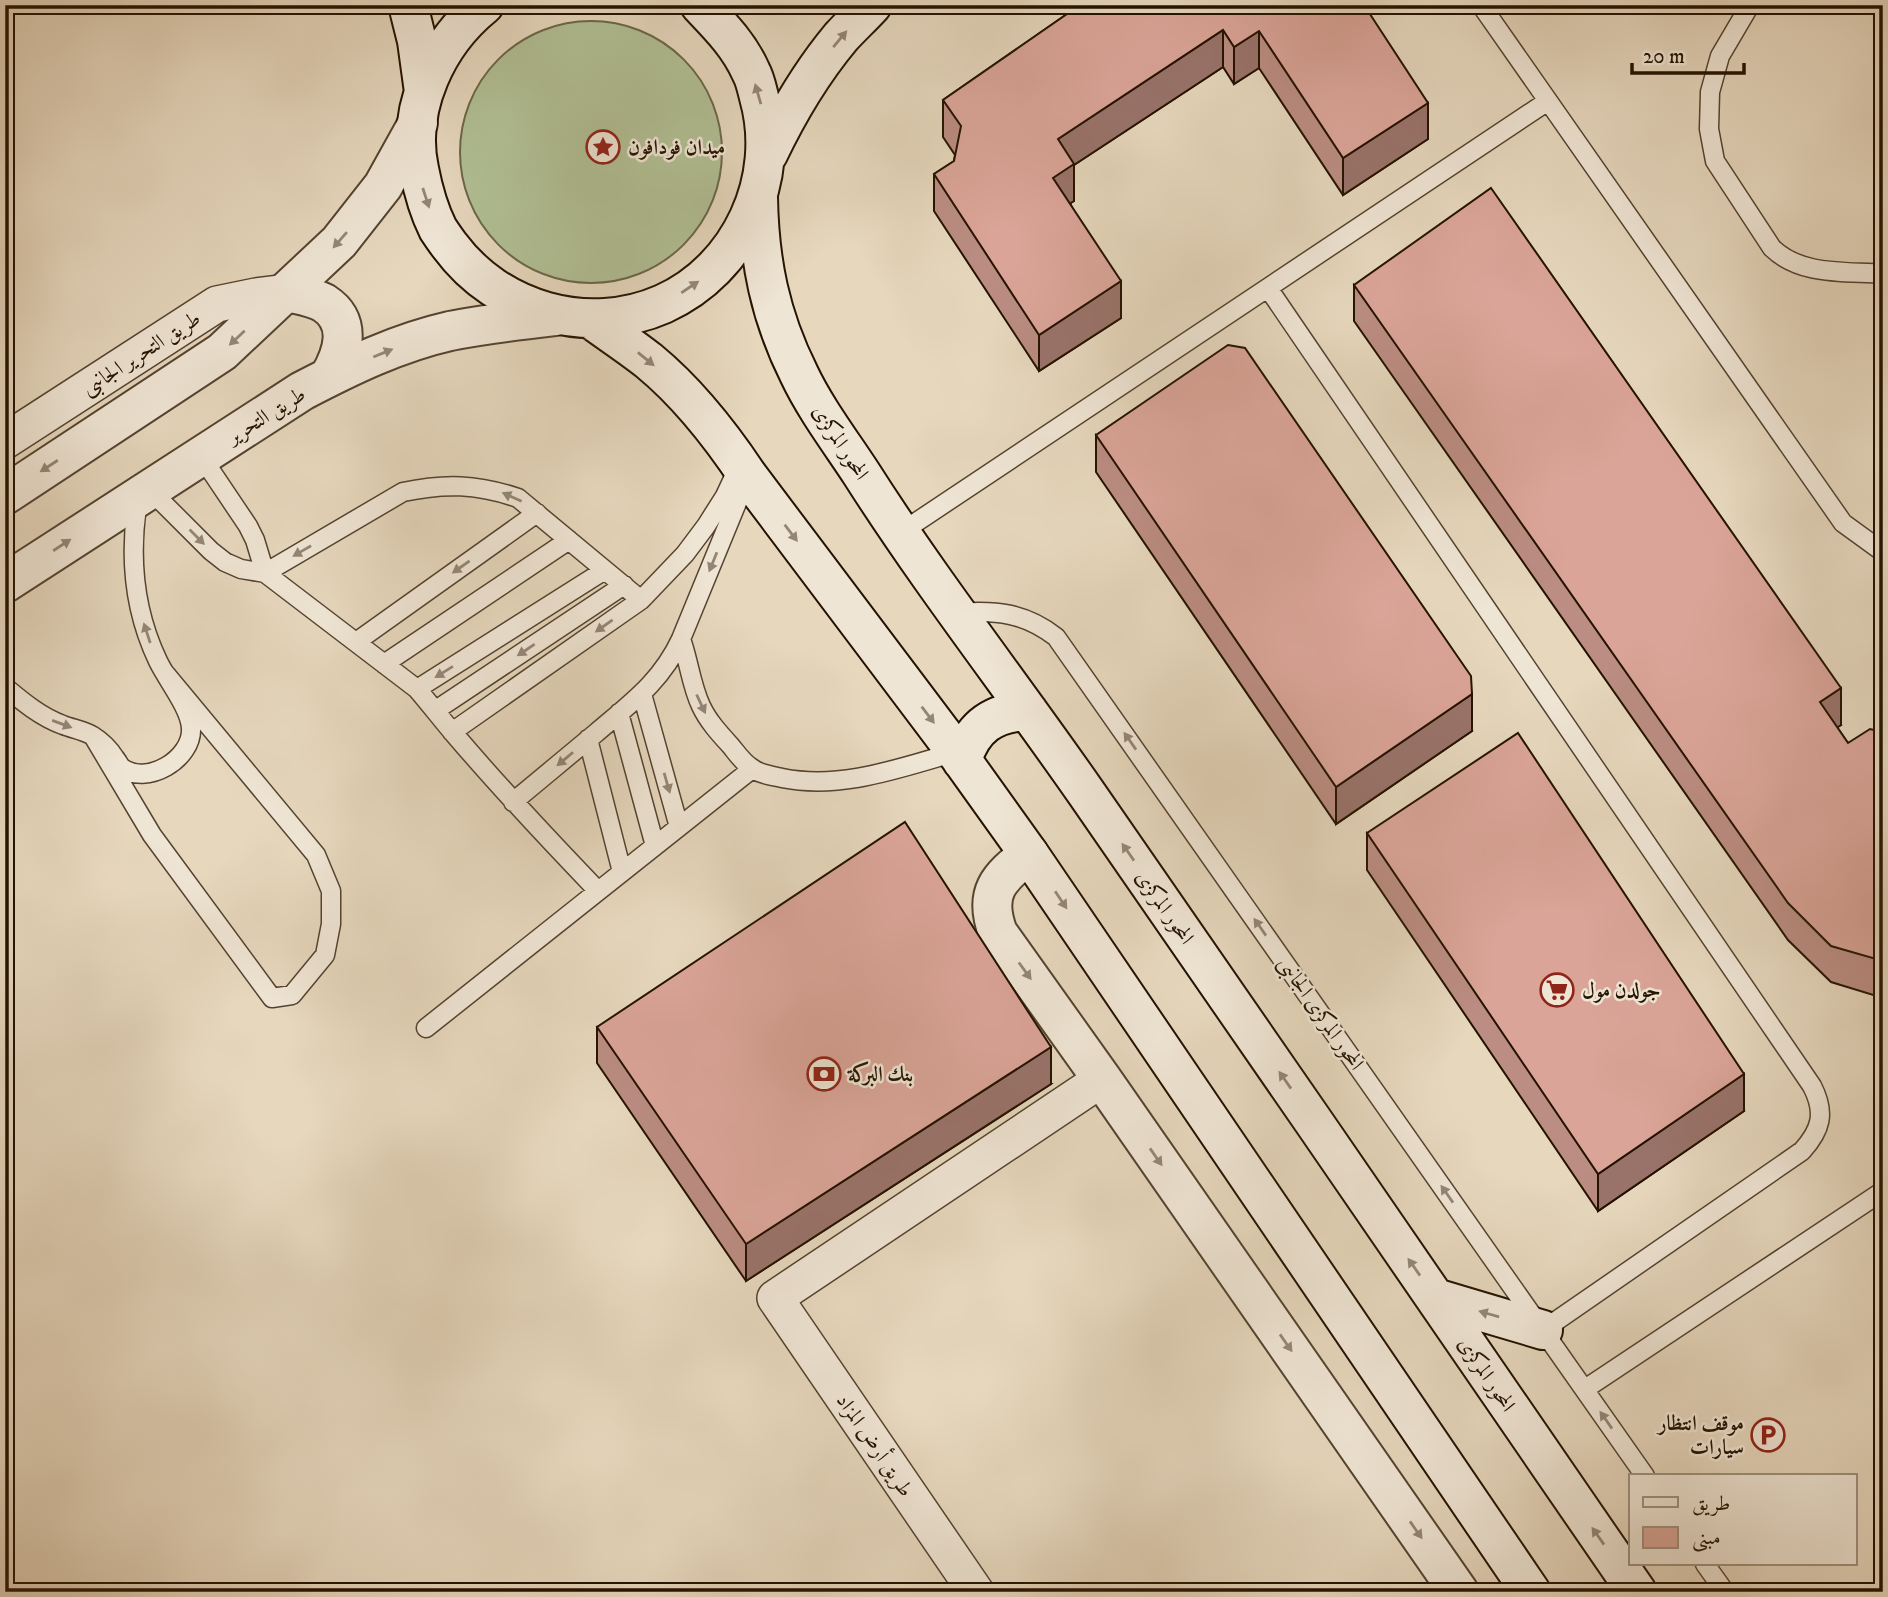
<svg xmlns="http://www.w3.org/2000/svg" width="1888" height="1597" viewBox="0 0 1888 1597" font-family="'IM FELL DW Pica',Amiri,serif">
<rect width="100%" height="100%" fill="#e6d7bd"/>
<filter id="stains"><feTurbulence type="fractalNoise" baseFrequency=".00286" numOctaves="4"/><feColorMatrix values="0 0 0 0 .2 0 0 0 0 .09 0 0 0 0 .02 0 0 0 .5 -.17"/></filter>
<radialGradient id="worn" r=".72"><stop offset=".6" stop-color="#630" stop-opacity="0"/><stop offset="1" stop-color="#630" stop-opacity=".3"/></radialGradient>
<path fill="#b1bf94" stroke="#6a684a" stroke-width="2" d="M460 152a131 131 0 1 1 262 0a131 131 0 1 1-262 0Z"/>
<g fill="none" stroke-linecap="round" stroke-linejoin="round">
<defs>
<path id="service" d="M1481 5 1843 523 1883 552
M1750 5 1720 56 1710 92 1709 129 1715 161 1772 248C1801 276 1845 271 1883 274
M1268 288 1812 1086C1826 1113 1821 1130 1802 1151L1543 1330
M201 456 248 526 255 540 265 573
M149 489 211 551 225 562 241 569 265 573 417 689C430 704 442 720 455 735 501 789 549 840 598 891
M900 533 1548 101
M265 573 403 492C445 483 477 484 518 498L641 600
M958 613C997 610 1025 613 1056 637L1645 1476
M681 639C689 661 691 685 701 706 708 721 719 733 730 745 736 752 743 763 752 768 759 774 773 776 782 778 842 790 899 768 956 752
M356 642 537 513
M384 664 569 540
M5 687C23 702 41 717 63 725 73 729 83 730 93 736 101 741 110 750 115 758 117 760 120 766 121 767 146 787 193 759 191 728 190 708 167 680 158 661 134 611 129 555 138 500
M417 689 605 570
M642 694 679 827
M436 710 624 585
M619 713 655 846
M452 732 641 600 685 554 706 526 725 496 740 464
M93 736 152 835 272 998 292 995 325 955 331 924V891L316 855 164 672
M588 739 622 872
M513 802C541 779 568 756 596 733 631 703 661 682 681 639L748 476
M426 1028 752 769
M1585 1389 1883 1191
M1705 1564 1725 1592"/>
<path id="minor" d="M5 441 217 304 256 296 287 292
M976 1592 775 1298 1102 1079"/>
<path id="tertiary" d="M287 292C299 295 313 297 324 303 353 322 343 353 329 377
M5 495 222 352 339 242 383 186 418 123
M5 583 302 391C350 366 397 343 450 331 485 324 521 320 556 316
M1029 854C998 878 983 893 998 933L1102 1079 1459 1592"/>
<path id="secondary" d="M408 5 417 41 424 92
M484 5C437 43 406 108 419 169 423 190 428 209 438 229 442 235 446 241 450 246 498 311 588 337 663 304 741 269 782 178 759 97 757 89 755 79 751 72 739 45 720 26 700 5
M768 154C788 112 811 73 841 37 851 26 862 16 872 5
M758 197C759 261 770 316 799 374 815 408 840 441 861 473 931 583 1012 686 1087 794 1272 1059 1453 1326 1637 1592
M591 319C610 333 630 346 649 361 689 394 720 434 748 476L956 752 1029 854 1531 1592
M962 761C972 727 993 712 1028 711
M1435 1298 1543 1330"/>
</defs>
<use href="#service" stroke="#544330" stroke-width="21"/>
<use href="#minor" stroke="#544330" stroke-width="38"/>
<use href="#tertiary" stroke="#544330" stroke-width="42"/>
<use href="#secondary" stroke="#241201" stroke-width="42"/>
<use href="#service" stroke="#efe5d4" stroke-width="18"/>
<use href="#minor" stroke="#efe5d4" stroke-width="35"/>
<use href="#tertiary" stroke="#efe5d4" stroke-width="38"/>
<use href="#secondary" stroke="#efe5d4" stroke-width="38"/>
</g>
<path fill="#bb8d83" stroke="#241201" stroke-width="2" d="M1080 5H1364L1428 139 1343 195 1259 68 1234 84 1223 67 1074 165V201L1070 203 1121 318 1039 371 934 211V174L954 161 955 155 943 137V100Z
M1354 285 1841 725 1837 727 1848 743 1883 732V998L1831 982 1788 940 1354 321Z
M1096 435 1472 731 1336 824 1096 472Z
M1367 833 1744 1111 1598 1211 1367 870Z
M597 1027 1051 1084 746 1281 597 1063Z"/>
<path fill="#99736a" stroke="#241201" stroke-width="2" d="M1223 30V67L1074 165V201L1053 214V178L1058 139Z
M1259 31V68L1234 84V47Z
M1428 103V139L1343 195V158Z
M1121 281V318L1039 371V335Z
M1841 688V725L1820 739V702Z
M1472 694V731L1336 824V787Z
M1051 1047V1084L746 1281V1244Z
M1744 1074V1111L1598 1211V1174Z"/>
<path fill="#daa498" stroke="#241201" stroke-width="2" d="M1080 5H1364L1428 103 1343 158 1259 31 1234 47 1223 30 1058 139 1074 164 1053 178 1121 281 1039 335 934 174 954 161 961 126 943 100Z
M1491 188 1841 688 1820 702 1848 743 1870 729 1883 732V961L1831 946 1788 903 1354 285Z
M1228 345 1245 348 1471 676 1472 694 1336 787 1096 435Z
M1518 733 1744 1074 1598 1174 1367 833Z
M905 822 1051 1047 746 1244 597 1027Z"/>
<defs><path id="oneway-solid" d="M-6-.8H1V-3.2L6.5 0L1 3.2V.8H-6Z" transform="scale(1.75)"/></defs>
<g fill="#948675">
<use href="#oneway-solid" transform="translate(840 39) rotate(-50)"/>
<use href="#oneway-solid" transform="translate(758 94) rotate(-106)"/>
<use href="#oneway-solid" transform="translate(426 198) rotate(72)"/>
<use href="#oneway-solid" transform="translate(340 240) rotate(131)"/>
<use href="#oneway-solid" transform="translate(690 287) rotate(-34)"/>
<use href="#oneway-solid" transform="translate(237 338) rotate(137)"/>
<use href="#oneway-solid" transform="translate(383 353) rotate(-22)"/>
<use href="#oneway-solid" transform="translate(646 359) rotate(39)"/>
<use href="#oneway-solid" transform="translate(49 466) rotate(147)"/>
<use href="#oneway-solid" transform="translate(512 497) rotate(-156)"/>
<use href="#oneway-solid" transform="translate(791 533) rotate(53)"/>
<use href="#oneway-solid" transform="translate(197 537) rotate(45)"/>
<use href="#oneway-solid" transform="translate(62 545) rotate(-33)"/>
<use href="#oneway-solid" transform="translate(302 551) rotate(150)"/>
<use href="#oneway-solid" transform="translate(713 562) rotate(112)"/>
<use href="#oneway-solid" transform="translate(461 567) rotate(145)"/>
<use href="#oneway-solid" transform="translate(604 626) rotate(145)"/>
<use href="#oneway-solid" transform="translate(147 633) rotate(-108)"/>
<use href="#oneway-solid" transform="translate(526 650) rotate(146)"/>
<use href="#oneway-solid" transform="translate(444 672) rotate(148)"/>
<use href="#oneway-solid" transform="translate(701 704) rotate(65)"/>
<use href="#oneway-solid" transform="translate(928 715) rotate(53)"/>
<use href="#oneway-solid" transform="translate(62 724) rotate(20)"/>
<use href="#oneway-solid" transform="translate(1130 741) rotate(-125)"/>
<use href="#oneway-solid" transform="translate(565 759) rotate(140)"/>
<use href="#oneway-solid" transform="translate(667 783) rotate(74)"/>
<use href="#oneway-solid" transform="translate(1128 852) rotate(-125)"/>
<use href="#oneway-solid" transform="translate(1061 900) rotate(56)"/>
<use href="#oneway-solid" transform="translate(1260 927) rotate(-125)"/>
<use href="#oneway-solid" transform="translate(1025 971) rotate(54)"/>
<use href="#oneway-solid" transform="translate(1285 1080) rotate(-125)"/>
<use href="#oneway-solid" transform="translate(1156 1157) rotate(55)"/>
<use href="#oneway-solid" transform="translate(1447 1194) rotate(-125)"/>
<use href="#oneway-solid" transform="translate(1414 1267) rotate(-125)"/>
<use href="#oneway-solid" transform="translate(1489 1314) rotate(-164)"/>
<use href="#oneway-solid" transform="translate(1286 1343) rotate(55)"/>
<use href="#oneway-solid" transform="translate(1606 1420) rotate(-125)"/>
<use href="#oneway-solid" transform="translate(1416 1530) rotate(55)"/>
<use href="#oneway-solid" transform="translate(1598 1536) rotate(-125)"/>
</g>
<defs>
<symbol id="sight-ring" viewBox="-11 -11 22 22"><circle r="9.5" fill="#efe5d4" stroke="#8f2418" stroke-width="1.5"/><path d="M0-6L1.8-2.2L6-1.7L2.9 1.2L3.7 5.4L0 3.3L-3.7 5.4L-2.9 1.2L-6-1.7L-1.8-2.2Z" fill="#8f2418"/></symbol>
<symbol id="supermarket-ring" viewBox="-11 -11 22 22"><circle r="9.5" fill="#efe5d4" stroke="#8f2418" stroke-width="1.5"/><path d="M-6-5.5h2.5l.6 2H6L4.5 2H-2.5L-4.4-4H-6ZM-1.5 3.2a1.3 1.3 0 1 0 .1 0ZM3 3.2a1.3 1.3 0 1 0 .1 0Z" fill="#8f2418"/></symbol>
<symbol id="bank-ring" viewBox="-11 -11 22 22"><circle r="9.5" fill="#efe5d4" stroke="#8f2418" stroke-width="1.5"/><path d="M-6-4H6V4H-6ZM0-2.3a2.3 2.3 0 1 0 0 4.6a2.3 2.3 0 1 0 0-4.6Z" fill="#8f2418"/></symbol>
<symbol id="parking-ring" viewBox="-11 -11 22 22"><circle r="9.5" fill="#efe5d4" stroke="#8f2418" stroke-width="1.5"/><path d="M-3.5-5.5H1a3.5 3.5 0 0 1 0 7H-1V5.5H-3.5ZM-1-3.4V-.6H.8a1.4 1.4 0 0 0 0-2.8Z" fill="#8f2418"/></symbol>
</defs>
<g fill-rule="evenodd">
<use href="#sight-ring" x="584" y="128" width="38" height="38"/>
<use href="#supermarket-ring" x="1538" y="971" width="38" height="38"/>
<use href="#bank-ring" x="805" y="1055" width="38" height="38"/>
<use href="#parking-ring" x="1749" y="1416" width="38" height="38"/>
</g>
<g text-anchor="middle" stroke-width="5" stroke-linejoin="round" paint-order="stroke">
<g font-size="21" font-weight="bold" fill="#241201" stroke="#efe5d4" text-anchor="start">
<text x="628" y="154">ميدان فودافون</text>
<text x="1582" y="997">جولدن مول</text>
<text x="848" y="1081">بنك البركة</text>
<text x="1744" y="1430" text-anchor="end">موقف انتظار<tspan x="1744" dy="24">سيارات</tspan></text>
</g>
<g font-size="21" fill="#241201" stroke="#efe5d4">
<text transform="translate(141 353) rotate(-33)" y="7">طريق التحرير الجانبى</text>
<text transform="translate(266 415) rotate(-32)" y="7">طريق التحرير</text>
<text transform="translate(841 442) rotate(57)" y="7">المحور المركزى</text>
<text transform="translate(1165 907) rotate(55)" y="7">المحور المركزى</text>
<text transform="translate(1321 1013) rotate(55)" y="7">المحور المركزى الجانبى</text>
<text transform="translate(1487 1374) rotate(56)" y="7">المحور المركزى</text>
<text transform="translate(875 1445) rotate(56)" y="7">طريق أرض المزاد</text>
</g>
</g>
<rect width="1888" height="1597" fill="none" stroke="#e6d7bd" stroke-width="28"/>
<rect x="7" y="7" width="1874" height="1583" fill="none" stroke="#241201" stroke-width="3.5"/>
<rect x="14" y="14" width="1860" height="1569" fill="none" stroke="#241201" stroke-width="2"/>
<rect x="1629" y="1474" width="228" height="91" fill="#efe5d4" stroke="#9e9180" stroke-width="2"/>
<rect x="1643" y="1497" width="35" height="10" fill="#efe5d4" stroke="#9e9180" stroke-width="2"/>
<text x="1692" y="1510" font-size="21" fill="#241201">طريق</text>
<rect x="1643" y="1527" width="35" height="21" fill="#daa498" stroke="#9e9180" stroke-width="2"/>
<text x="1692" y="1544" font-size="21" fill="#241201">مبنى</text>
<path d="M1632 63v10h112v-10" fill="none" stroke="#241201" stroke-width="3.5"/>
<text x="1643" y="63" font-size="21" fill="#241201" stroke="#efe5d4" stroke-width="5" paint-order="stroke">20 m</text>
<rect width="100%" height="100%" filter="url(#stains)"/>
<rect width="100%" height="100%" fill="url(#worn)"/>
</svg>
